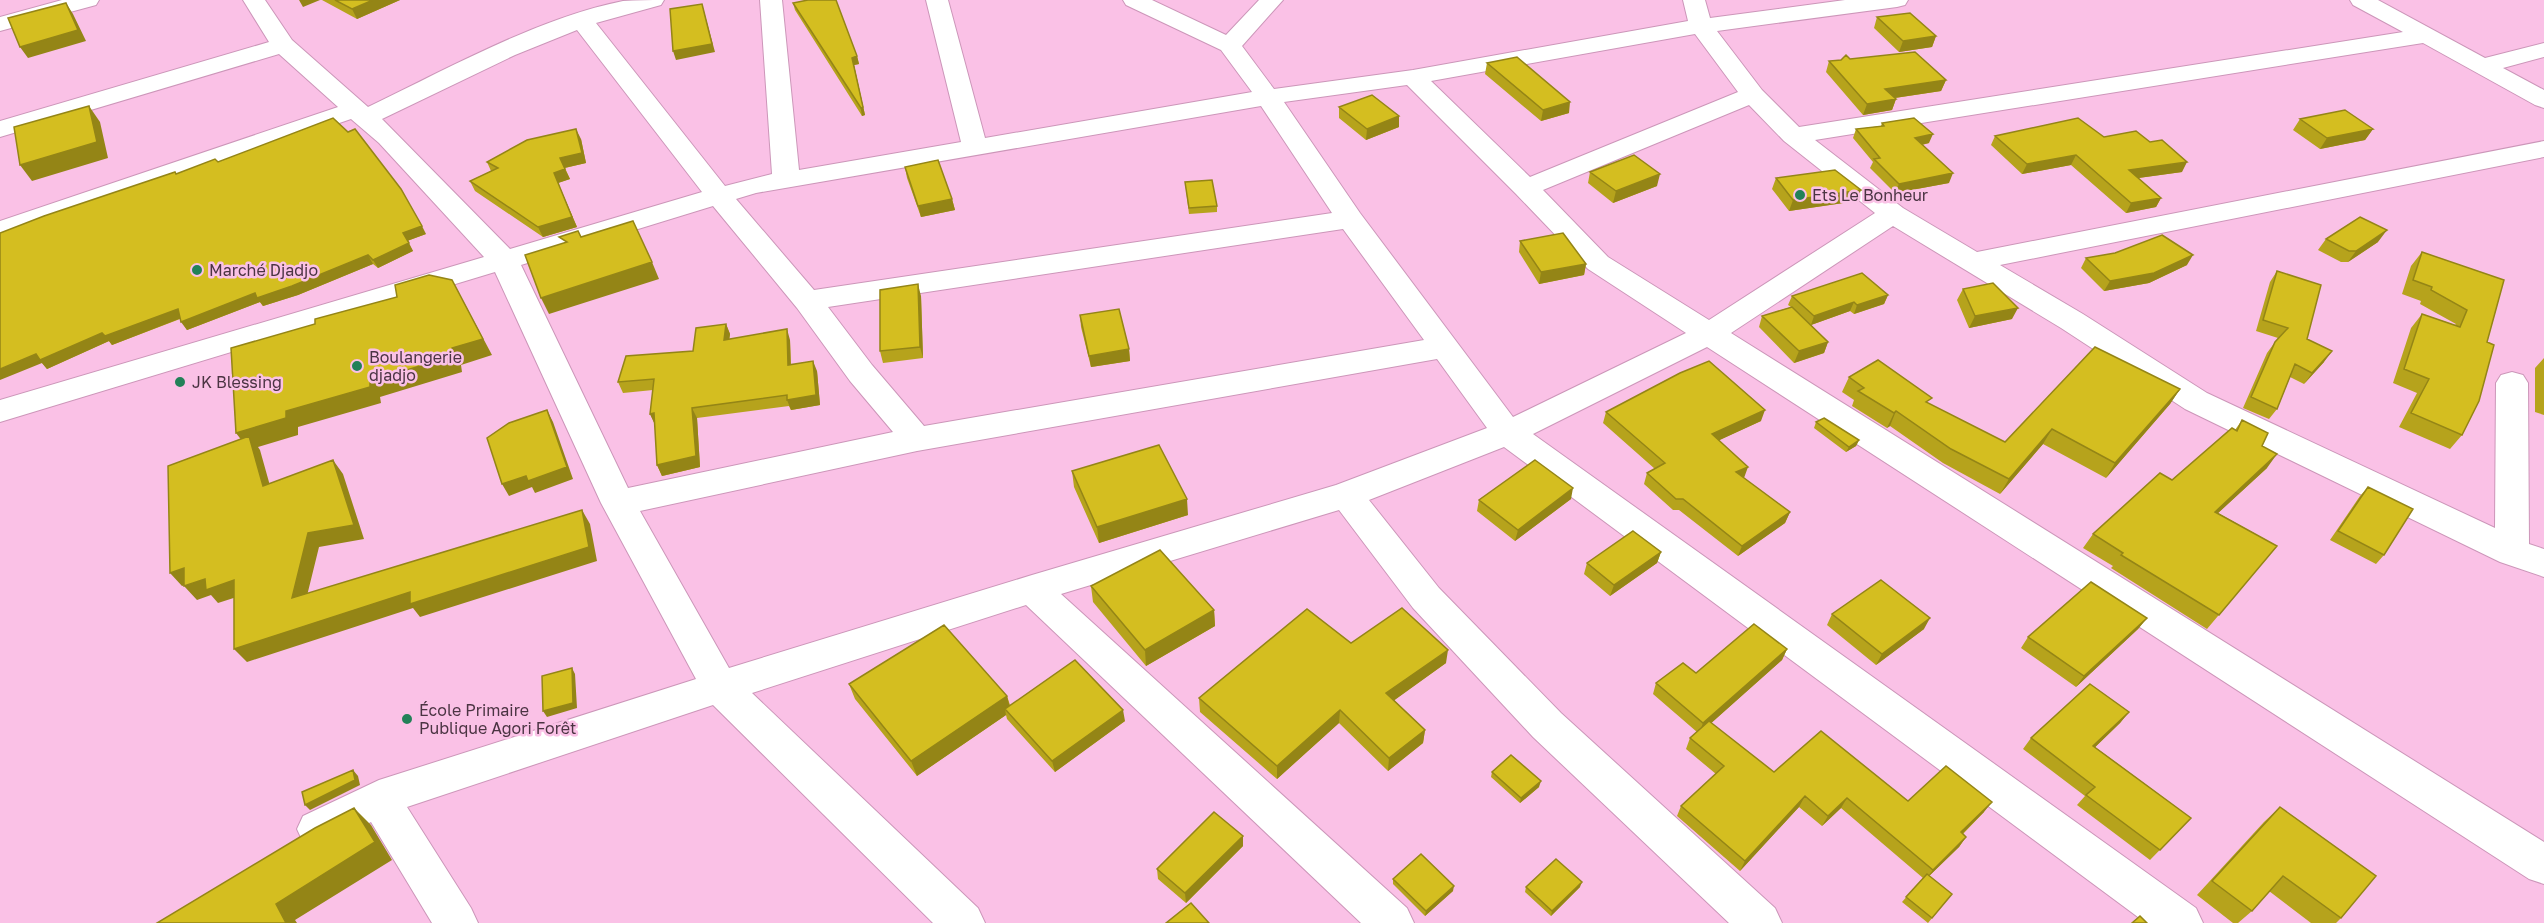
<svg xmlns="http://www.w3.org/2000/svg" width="2544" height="923" viewBox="0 0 2544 923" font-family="'Golos Text',sans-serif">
<rect width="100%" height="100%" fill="#fac1e6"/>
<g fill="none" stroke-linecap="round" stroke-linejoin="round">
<defs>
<path id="minor" d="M62 0H99L96 5 0 31V17Z
M243 0H265L292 40 368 107C447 69 538 18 623 1 636 0 651 0 664 0L661 5 596 23 725 186 772 174 760 0H782L799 170 961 142 926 0H948L985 138 1252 92 1221 50 1126 5 1123 0H1152L1226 35 1259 0H1283L1242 46 1274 89 1413 70 1688 21 1683 0H1705L1710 18 1845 0H1908L1905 5 1897 7 1717 31 1762 90 1799 127 2403 32 2353 5 2350 0H2378L2485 58 2544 43V57L2503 68 2544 90V108L2535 105 2423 43 1815 140 1903 208 1977 252 2544 141V157L2000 265 2083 314 2207 393 2495 528 2496 383 2501 375 2512 372 2523 375 2528 383 2529 544 2544 549V577L2500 562 2185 409 2061 328 1893 226 1731 333 2544 842V884L2529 879 1707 347 1533 434 2196 908 2203 923H2146L1504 447 1369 500 1439 588 1561 713 1775 908 1782 923H1729L1533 737 1413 608 1339 510 1061 594 1407 908 1414 923H1361L1026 605 752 693 978 908 985 923H933L713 705 407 807 471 908 478 923H432L371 822 318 848 303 842 297 829 303 816 379 780 696 679 601 503 495 272 0 422V400L484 257 379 143 351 119 0 239V221L338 107 279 54 0 137V121L269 42ZM577 30 702 192 510 249 382 119 515 55ZM1695 34 1738 92 1530 177 1431 81ZM1407 85 1516 194 1588 269 1686 333 1513 417 1360 213 1284 102ZM1749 105 1784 141 1875 213 1709 320 1608 257 1543 190ZM1261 106 1332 213 814 290 736 199 756 193ZM713 206 797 308 850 381 893 432 628 488 521 265ZM1343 229 1424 340 924 426 872 365 828 307ZM1437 359 1487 428 1336 485 1032 575 729 668 640 511 917 451Z"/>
</defs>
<use href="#minor" stroke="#cc96b9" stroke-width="2"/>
<use href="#minor" fill="#fff" fill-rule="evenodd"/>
</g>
<path fill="#b6a31c" d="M322 0H400L357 19Z
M793 3 857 56 859 64 854 65 865 115 862 116 795 10Z
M1877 17 1936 36 1932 47 1899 52 1874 28Z
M1850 59 1946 80 1941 91 1895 98 1896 99 1892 110 1863 115 1826 72 1829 61Z
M1487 63 1569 113 1541 121 1485 74Z
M1339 107 1399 116V127L1366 140 1339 118Z
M2300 119 2373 129 2365 140 2320 149 2293 130Z
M1882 123 1929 143 1922 145 1949 183 1895 193 1870 168 1873 162 1853 138 1856 129 1881 126Z
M1995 136 2104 137 2182 172 2138 178 2161 198 2156 207 2126 213 2071 165 2022 174 1991 145Z
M581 139 586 163 565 168 570 179 558 183 577 227 543 237 475 191 470 181 491 171 487 162Z
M218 162 426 234 407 241 413 251 378 268 373 264 298 295 263 306 260 302 187 330 180 319 112 345 109 341 47 369 42 363 176 174Z
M905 167 952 199 955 210 921 217 907 178Z
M1590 172 1657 186 1613 203 1588 183Z
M1776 178 1857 201 1789 211 1772 189Z
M1185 182 1217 206V212L1189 214Z
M2326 239 2378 242 2348 262H2341L2318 250Z
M1520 241 1586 264 1584 275 1539 284 1519 252Z
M2422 252 2504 280 2462 435 2450 449 2399 427 2417 393 2393 383 2411 328 2422 314 2455 325 2456 324 2420 304 2421 301 2402 294 2411 266Z
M2086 258 2187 265 2149 283 2104 291 2081 268Z
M2277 271 2307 339 2324 362 2304 384 2290 377 2277 409 2269 419 2243 408 2267 353 2278 338 2256 331 2270 282Z
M1963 289 2012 319 1969 328 1957 300Z
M1888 295 1884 304 1854 314 1850 311 1811 325 1828 342 1824 353 1794 363 1759 327 1762 316 1791 307 1788 305 1792 296Z
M921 296 923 358 883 363 880 351Z
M1080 315 1129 349 1130 361 1091 367 1081 327Z
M726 324 730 334 729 339 790 340 791 365 817 371 820 405 791 410 789 406 697 418 700 467 662 476 657 465 655 424 650 414 653 390 623 393 618 382 693 351Z
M2544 358V415L2535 412V368Z
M1849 377 1929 404 2005 442 2180 389 2170 404 2106 478 2043 444 2000 494 1943 463 1890 426 1887 428 1852 406 1854 400 1842 392Z
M1606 412 1761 421 1719 440 1743 478 1790 512 1785 523 1738 556 1679 510H1673L1644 484 1647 473 1655 469 1603 423Z
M2242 420 2262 446 2267 468 2218 513 2277 546 2207 629 2111 568 2113 566 2083 548 2093 534 2172 480 2235 430Z
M1816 422 1859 440 1856 446 1846 452 1814 428Z
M1072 471 1188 515 1099 543 1074 487Z
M2368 487 2384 555 2376 564 2330 540 2360 496Z
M1571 499 1515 541 1477 511 1479 500Z
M1661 552 1657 563 1610 596 1584 574 1587 563Z
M1091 586 1214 610 1215 626 1146 666 1093 602Z
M1832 614 1924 629 1876 665 1827 625Z
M2147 618 2138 629 2076 687 2021 648 2028 637Z
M1351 643 1446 663 1394 700 1425 730 1423 743 1388 771 1339 723 1277 779 1200 712 1199 698Z
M1787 649 1782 660 1711 723 1774 772 1908 801 1984 812 1963 834 1966 837 1959 847 1929 876 1952 894 1928 923 1902 902 1923 878 1841 808 1822 826 1799 807 1740 871 1677 816 1681 806 1716 774 1686 749 1690 738 1697 732 1653 694 1656 683Z
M849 684 1007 696 1010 705 1125 721 1055 772 1007 719 1006 715 917 776 855 699Z
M2129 712 2120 723 2095 747 2191 818 2150 860 2077 805 2085 796 2023 749 2031 738Z
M1492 772 1539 787 1520 803 1491 777Z
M2280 807 2341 918 2336 923H2311L2269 891 2252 911 2238 923H2233L2197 895 2264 822Z
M1243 836V846L1186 903 1158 879 1157 869Z
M1393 879 1453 891 1425 916 1393 884Z
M1526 887H1580L1551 916 1525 892Z"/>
<path fill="#948516" d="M299 0H320L303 7Z
M373 0H400L357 19 352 9Z
M66 3 73 14 86 41 28 58 20 47Z
M702 4 715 52 676 60 673 51Z
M1936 36 1932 47 1899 52 1903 41Z
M857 56 859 64 854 65 865 115 862 116 852 58Z
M1946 80 1941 91 1881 100 1885 89Z
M1896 99 1892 110 1863 115 1867 104Z
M1570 102 1569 113 1541 121 1543 110Z
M89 106 100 122 108 158 32 181 20 165Z
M1399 116V127L1366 140 1367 129Z
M576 129 581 139 586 163 564 168 560 158Z
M2373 129 2365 140 2320 149 2327 138Z
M1933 134 1929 143 1911 147 1915 138Z
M2076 155 2071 165 2022 174 2027 164Z
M2187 162 2182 172 2124 180 2129 170Z
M565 169 570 179 558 183 577 227 543 237 538 227 554 173Z
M1953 173 1949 183 1895 193 1899 184Z
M1660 174 1657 186 1613 203 1616 191Z
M1861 190 1857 201 1789 211 1793 200Z
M2161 198 2156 207 2126 213 2131 203Z
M952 199 955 210 921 217 918 206Z
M422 226 426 234 407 241 403 233Z
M2387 230 2378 242 2348 262 2356 251Z
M409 243 413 251 378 268 373 260Z
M368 255 373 264 298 295 263 306 260 302 187 330 181 322 255 293Z
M2193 255 2187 265 2149 283 2104 291 2110 281Z
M652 262 659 279 549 314 541 298Z
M1586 264 1584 275 1539 284 1541 272Z
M452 280 492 355 461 365 462 372 380 397 381 403 298 427V435L258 447 260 450 274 500 263 486 249 450 236 433 286 411 370 381 452 348Z
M918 284 921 296 923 358 920 347Z
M1888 295 1884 304 1854 314 1857 305Z
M1854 302 1850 311 1811 325 1814 316Z
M2018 308 2012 319 1969 328 1975 316Z
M178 309 184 317 112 345 109 341 47 369 42 363 0 380V369L36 354Z
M726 324 730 334 728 351 724 340Z
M787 329 790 340 791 376 788 365Z
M1828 342 1824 353 1794 363 1799 351Z
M1129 349 1130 361 1091 367 1089 356Z
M2332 351 2324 362 2304 384 2312 373Z
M813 361 817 371 820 405 791 410 787 400Z
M2180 389 2170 404 2106 478 2115 463Z
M692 408 697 418 700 467 662 476 657 465Z
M547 410 553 422 573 479 535 493 532 487 509 496 502 484Z
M1765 410 1761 421 1709 445 1712 434Z
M1896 411 1890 426 1887 428 1894 413Z
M654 413 655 425 650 414Z
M2052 429 2043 444 2000 494 2009 479Z
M1859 440 1856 446 1846 452 1849 447Z
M2277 454 2267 468 2204 526 2215 512Z
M333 460 343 474 364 539 319 547 303 612 292 598 308 533Z
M1748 467 1744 478 1736 472Z
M1573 488 1571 499 1515 541 1518 530Z
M1187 499 1188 515 1099 543 1097 527Z
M582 510 590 524 597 561 420 617 413 608 247 662 234 649Z
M1790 512 1785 523 1738 556 1742 546Z
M1661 552 1657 563 1610 596 1614 585Z
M184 568 196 582 182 586 170 573Z
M205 579 234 580 246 594 218 603 211 595 197 600 184 586Z
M1214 610 1215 626 1146 666 1145 650Z
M1930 618 1924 629 1876 665 1882 654Z
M2147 618 2138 629 2076 687 2084 676Z
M1787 649 1782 660 1699 734 1703 723Z
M1448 650 1446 663 1385 707 1386 693Z
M572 668 575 674 577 708 547 717 543 711Z
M1007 696 1011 712 1005 709 1006 715 917 776 911 761Z
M1123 710 1125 721 1055 772 1052 761Z
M1340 710 1339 723 1277 779V766Z
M2129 712 2120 723 2085 757 2093 746Z
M1425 730 1423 743 1388 771 1389 758Z
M353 770 358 776 360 785 310 810 305 805Z
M1541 781 1539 787 1520 803 1521 798Z
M1805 796 1799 807 1740 871 1745 861Z
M1847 798 1841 808 1822 826 1828 816Z
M1992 802 1984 812 1954 842 1961 832Z
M354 808 371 825 392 860 295 920 297 923H286L276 904Z
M1243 836V846L1186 903 1185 893Z
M1966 837 1959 847 1925 880 1933 870Z
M1582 882 1580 887 1551 916 1552 911Z
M1454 886 1453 891 1425 916 1426 911Z"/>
<path fill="#d4be20" stroke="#948516" stroke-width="1.5" d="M335 0H373L352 9Z
M808 0H836L857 56 852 58 863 107 861 108 793 3Z
M66 3 78 30 20 47 8 18Z
M702 4 712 44 673 51 670 9Z
M1910 13 1936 36 1903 41 1877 17Z
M1915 52 1946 80 1885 89 1896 99 1867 104 1829 61 1841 60 1846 55 1850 59Z
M1517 57 1570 102 1543 110 1487 63Z
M1372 95 1399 116 1367 129 1339 107Z
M89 106 97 142 20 165 14 127Z
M2345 110 2373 129 2327 138 2300 119Z
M333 118 348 132 355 129 401 189 422 226 403 233 409 243 373 260 368 255 292 286 257 298 255 293 181 322 178 309 105 336 102 333 40 360 36 354 0 369V233L44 216 175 172 176 174 215 159 218 162Z
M1914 118 1933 134 1915 138 1953 173 1899 184 1874 159 1880 158 1856 129 1884 126 1882 123Z
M2078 118 2104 137 2136 131 2150 142 2162 140 2187 162 2129 170 2161 198 2131 203 2076 155 2027 164 1995 136Z
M576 129 582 153 560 158 565 169 554 173 572 217 538 227 470 181 498 168 487 162 527 140Z
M1634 155 1660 174 1616 191 1590 172Z
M938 160 952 199 918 206 905 167Z
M1835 170 1861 190 1793 200 1776 178Z
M1212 180 1217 206 1189 208 1185 182Z
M2360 217 2387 230 2356 251H2349L2326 239Z
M633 221 652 262 541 298 525 255 567 242 559 237 578 231 581 237Z
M1563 233 1586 264 1541 272 1520 241Z
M2162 235 2193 255 2154 273 2110 281 2086 258 2115 253Z
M2422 252 2504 280 2487 342 2494 345 2479 401 2462 435 2411 413 2429 379 2404 369 2422 314 2460 327 2467 310 2431 290 2432 287 2413 280Z
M2277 271 2321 285 2307 339 2332 351 2312 373 2295 364 2277 409 2251 397 2275 342 2288 328 2263 320Z
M1862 273 1888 295 1857 305 1854 302 1814 316 1792 296Z
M429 275 452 280 483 339 452 348 453 356 370 381V387L286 411V418L236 433 231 348 315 324V319L397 297 395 285Z
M1993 283 2018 308 1975 316 1963 289Z
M918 284 920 347 880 351V290Z
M1792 307 1828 342 1799 351 1762 316Z
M1119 309 1129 349 1089 356 1080 315Z
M726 324 724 340 787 329 788 365 813 361 816 395 787 400V395L692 408 696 456 657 465 654 413 650 414 654 379 618 382 626 356 693 351 696 328Z
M2095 347 2180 389 2115 463 2052 429 2009 479 1951 449 1896 411 1894 413 1858 391 1864 388 1849 377 1878 360 1932 398 1926 402 2005 442Z
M1709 361 1765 410 1712 434 1748 467 1736 472 1790 512 1742 546 1683 499H1676L1647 473 1665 463 1606 412 1680 373Z
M547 410 567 467 528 481 526 476 502 484 487 438 509 423Z
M1824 418 1859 440 1849 447 1816 422Z
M2242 420 2268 433 2262 446 2277 454 2215 512 2277 546 2219 615 2121 555 2123 553 2093 534 2160 473 2172 480 2232 428 2237 431Z
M249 436 263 486 333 460 354 525 308 533 292 598 582 510 589 547 410 604V592L234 649V580L206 590 205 579 184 586V568L170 573 168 466Z
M1159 445 1187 499 1097 527 1072 471Z
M1535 460 1573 488 1518 530 1479 500Z
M2368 487 2413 509 2384 555 2338 531Z
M1633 531 1661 552 1614 585 1587 563Z
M1160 550 1214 610 1145 650 1091 586Z
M1881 580 1930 618 1882 654 1832 614Z
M2091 582 2147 618 2084 676 2028 637Z
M1402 608 1448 650 1386 693 1425 730 1389 758 1340 710 1277 766 1199 698 1307 609 1351 643Z
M1754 624 1787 649 1703 723 1656 683 1683 663 1696 673Z
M944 625 1007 696 911 761 849 684Z
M1075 660 1123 710 1052 761 1005 709Z
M572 668 573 703 543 711 542 676Z
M2090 684 2129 712 2093 746 2191 818 2160 850 2086 795 2095 787 2031 738Z
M1709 721 1774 772 1821 731 1908 801 1946 766 1992 802 1961 832 1966 837 1933 870 1847 798 1828 816 1805 796 1745 861 1681 806 1724 766 1690 738Z
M1511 755 1541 781 1521 798 1492 772Z
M353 770 355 780 305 805 302 792Z
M2280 807 2376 876 2341 918 2283 876 2252 911 2212 881Z
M354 808 375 842 276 904 286 923H157L315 828Z
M1214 812 1243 836 1185 893 1157 869Z
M1421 854 1454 886 1426 911 1393 879Z
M1556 859 1582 882 1552 911 1526 887Z
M1927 874 1952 894 1932 918 1906 897Z
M1191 903 1209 923H1166Z
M2140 916 2147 923H2132Z"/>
<g fill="#228158" stroke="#fac1e6" stroke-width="2">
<circle cx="1800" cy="195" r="6"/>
<circle cx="197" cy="270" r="6"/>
<circle cx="357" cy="366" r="6"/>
<circle cx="180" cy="382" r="6"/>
<circle cx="407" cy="719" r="6"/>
</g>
<g text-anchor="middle" stroke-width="5" stroke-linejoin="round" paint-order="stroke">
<g font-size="16" fill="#4b3443" stroke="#fac1e6" text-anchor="start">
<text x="1812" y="201">Ets Le Bonheur</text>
<text x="209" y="276">Marché Djadjo</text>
<text x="369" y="363">Boulangerie<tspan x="369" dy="18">djadjo</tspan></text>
<text x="192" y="388">JK Blessing</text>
<text x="419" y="716">École Primaire<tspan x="419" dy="18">Publique Agori Forêt</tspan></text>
</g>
</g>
</svg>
